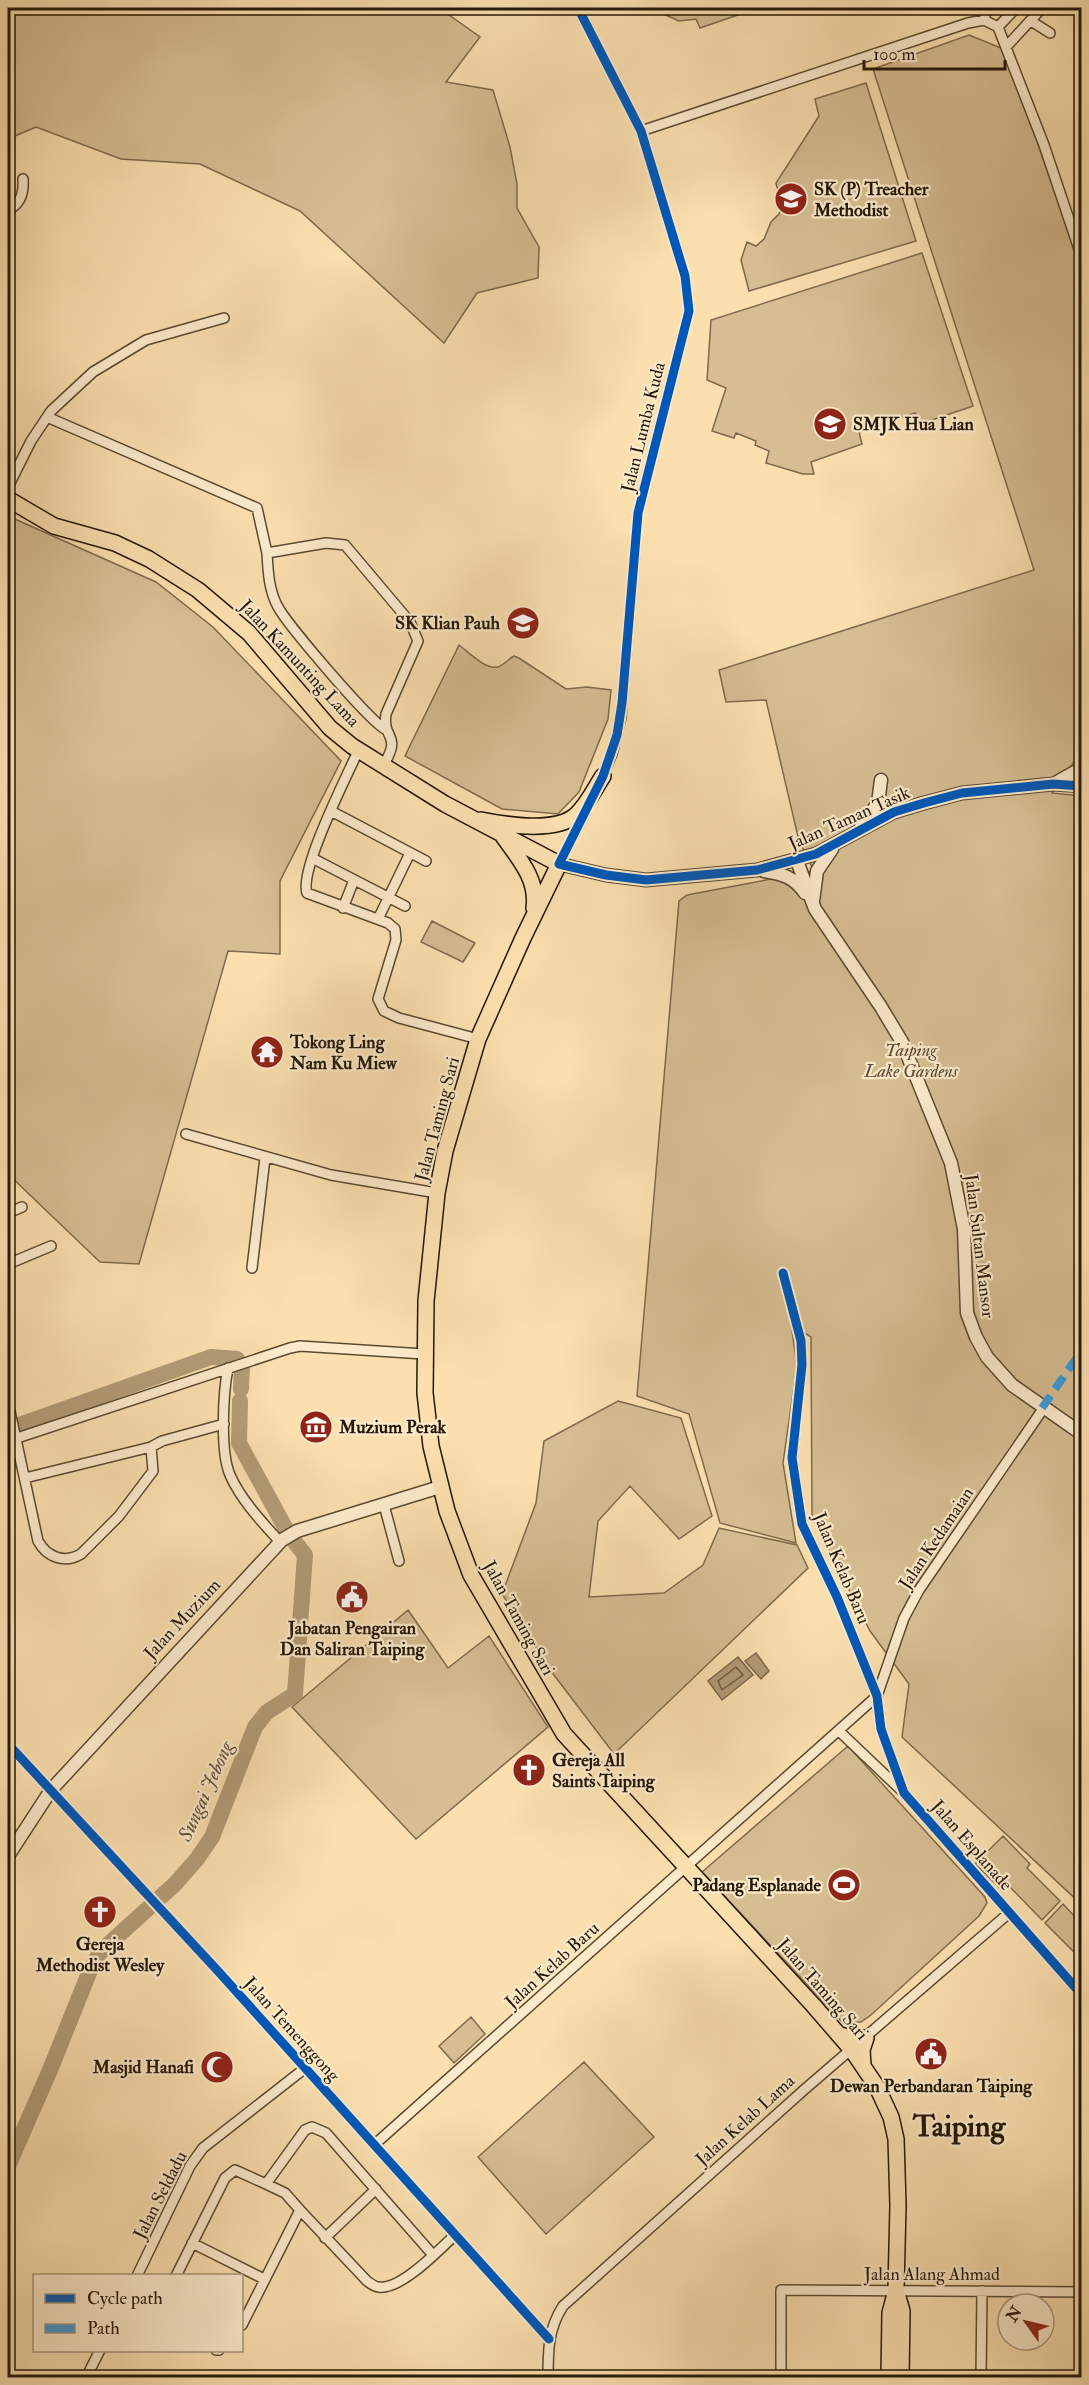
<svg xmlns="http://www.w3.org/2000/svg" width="1089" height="2385" viewBox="0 0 1089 2385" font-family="'IM FELL Double Pica',serif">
<rect width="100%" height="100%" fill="#fbdfaf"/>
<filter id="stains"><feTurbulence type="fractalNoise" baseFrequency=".00333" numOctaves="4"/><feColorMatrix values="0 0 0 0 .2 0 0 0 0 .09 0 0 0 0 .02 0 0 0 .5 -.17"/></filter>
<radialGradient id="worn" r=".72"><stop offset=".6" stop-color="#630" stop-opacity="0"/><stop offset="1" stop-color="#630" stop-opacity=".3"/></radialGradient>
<path fill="#d6bd92" stroke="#7d6a4c" stroke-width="1.5" d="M8 8H439L480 37 446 82 493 90 510 147 517 184V208L539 247 538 278 477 293 444 343 300 211 200 164 121 159 36 127 8 139Z
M650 8H758L700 28 696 19 679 21Z
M969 35 1001 48 1015 78 1082 270 1081 752 1052 793 1082 796 1081 1904 902 1737 909 1684 870 1631 812 1517 811 1337 791 1324 797 1365 783 1463 796 1543 720 1523 689 1414 637 1396 679 901 687 895 814 871 799 841 766 700 726 702 719 670 1034 570 873 69Z
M866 83 916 241 749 291 741 260 747 242 756 246 764 239 771 222 779 214 782 205 776 183 819 116 815 99Z
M922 253 973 406 920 424 915 413 859 432 862 444 811 462 814 474H803L766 463 769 451 755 445 756 441 736 433 734 438 712 431 726 388 707 380 711 320Z
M8 516 156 582 213 627 341 761 280 881V954L228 951 139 1264 100 1262 8 1174Z
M459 645C469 652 485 670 498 667 504 665 508 659 514 656L519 658 566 689 587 687 611 690 608 719 579 792 558 814 502 809 405 756Z
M432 921 475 943 463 962 421 942Z
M618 1401 681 1418 712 1516 679 1539 630 1486 598 1521 589 1597 664 1593 703 1565 719 1528 797 1545 808 1568 614 1754 554 1675 502 1594 536 1503 544 1441Z
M408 1610 448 1668 489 1636 548 1727 416 1839 292 1707Z
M848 1746 985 1897 987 1903 979 1916 871 2015 861 2022 843 2023 702 1872Z
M1003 1836 1030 1864 1027 1868 1060 1901 1042 1920 1009 1886 1003 1891 975 1864Z
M1063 1904 1081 1923V1959L1045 1923Z
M471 2017 485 2034 454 2063 439 2046Z
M584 2062 654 2137 546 2234 478 2157Z"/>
<path fill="#b29b76" stroke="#79674a" stroke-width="1.5" d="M756 1653 769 1671 761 1679 745 1661Z
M738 1657 753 1675 722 1700 708 1681Z"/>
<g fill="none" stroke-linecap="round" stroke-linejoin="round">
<path stroke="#6b5a3e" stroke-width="1.5" d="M736 1667 743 1675 722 1690 718 1681Z"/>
<path stroke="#b29b76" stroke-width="16" d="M241 1389 242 1366
M240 1401 239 1443 287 1531
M8 1429 211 1357 237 1359
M8 2166 50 2070 91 1968 101 1951 175 1884 197 1859 212 1837 255 1727 267 1712 295 1694 305 1555 294 1541"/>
<defs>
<path id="minor" d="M578 8 641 131 685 276 689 311 638 513 621 717 612 754 601 780
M984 20 987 8
M1031 21 1050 33
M998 27 1044 145 1082 258
M998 27 1016 8
M1006 47 1042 8
M641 131 968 23 984 20 998 27
M8 210C21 204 24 193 23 179
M47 417 257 508 267 553 326 543 345 545 410 622 418 641 386 714C382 741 403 733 383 766
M8 487 31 441 51 411 93 372 146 340 224 318
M267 553C268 572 269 591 278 607 287 624 374 727 387 730
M358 751C347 776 299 870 307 893L388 923 395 929 396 940 378 999 384 1011 399 1018 478 1039
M331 811 426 861
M312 858 405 906
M559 864 586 811
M343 908 354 880
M378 919 410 853
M186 1134 331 1175 437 1193
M8 1213 22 1207
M8 1264 51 1246
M252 1268 265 1158
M783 1273 801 1341 802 1365 792 1458 802 1524 837 1597 877 1696 881 1729 904 1793 1082 1995
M228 1368C223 1393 220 1452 230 1475 241 1500 262 1522 280 1542
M8 1402 38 1541C47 1557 64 1564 81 1554L119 1516 153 1471 151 1447
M8 1441 290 1348 300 1346 424 1354
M25 1478 151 1447 162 1441 224 1424
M384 1505 399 1561
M877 1696 904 1618 919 1590 1043 1409
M839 1731 902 1791
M8 1744 217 1970 549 2339
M374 2145 877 1696
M266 2184 285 2193 300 2210
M325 2238 376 2189
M192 2243 264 2279
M137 2276 190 2166 203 2148 304 2069
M176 2276 225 2178 235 2170 266 2184 305 2130 312 2127 326 2133 433 2255
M242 2325 300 2210 367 2281C370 2283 374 2287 379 2287 401 2290 439 2250 455 2235
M216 2350H219
M86 2378 100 2350
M548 2378C548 2351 548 2329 563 2306L805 2089 1009 1913
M781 2378V2290L1082 2292
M981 2378 982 2291"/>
<path id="tertiary" d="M1057 782 1082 768
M861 827 878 803 881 780
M797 861 815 909 881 1007 902 1042 951 1163 964 1229 967 1313 976 1337 987 1357 1012 1385 1082 1434
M559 864 606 875 646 880 757 870 816 854 894 812 924 803 962 793 1053 784 1082 786
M764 871C783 874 794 877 805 893
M813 901 817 871 832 849
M8 1856 51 1790 282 1540 297 1531 440 1487"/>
<path id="primary" d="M8 499 54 526 115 543 149 559 198 590 249 633 330 728 352 746 445 804 559 864 523 938 478 1039 445 1151 437 1193 426 1301 425 1393 431 1446 447 1511 471 1575 564 1734 813 2005 852 2050 877 2087 891 2117 896 2139 898 2205 896 2290 890 2313 889 2378
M481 820C506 825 556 833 576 815 587 805 595 788 603 776
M503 836C519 859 538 879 534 908
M840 2035 854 2039 866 2038 862 2050 863 2066
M896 2290 902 2311 901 2378"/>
</defs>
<use href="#minor" stroke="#5a4a31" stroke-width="12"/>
<use href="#tertiary" stroke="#5a4a31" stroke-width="15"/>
<use href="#primary" stroke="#241807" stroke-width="18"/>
<use href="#minor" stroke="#fceacb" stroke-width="9"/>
<use href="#tertiary" stroke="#fceacb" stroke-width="12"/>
<use href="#primary" stroke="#fbdfaf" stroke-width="15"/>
<path stroke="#3c9add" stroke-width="8" stroke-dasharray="15 8" stroke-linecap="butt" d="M1042 1408 1082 1350"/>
<defs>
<path id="cycleway" d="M578 8 641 131 685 276 689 311 638 513 622 703 617 735 603 776 559 864 606 875 646 880 757 870 816 854 894 812 924 803 962 793 1053 784 1082 786
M783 1273 801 1341 802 1365 792 1458 802 1524 837 1597 877 1696 881 1729 904 1793 1082 1995
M8 1744 217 1970 549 2339"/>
</defs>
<use href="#cycleway" stroke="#fceacb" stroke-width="13"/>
<use href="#cycleway" stroke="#0057b8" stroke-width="9"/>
</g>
<defs>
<symbol id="school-disc" viewBox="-11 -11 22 22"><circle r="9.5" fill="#8f2418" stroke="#fceacb"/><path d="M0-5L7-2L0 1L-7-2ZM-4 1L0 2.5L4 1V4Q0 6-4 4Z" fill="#fff"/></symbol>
<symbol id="temple-disc" viewBox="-11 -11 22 22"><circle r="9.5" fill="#8f2418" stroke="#fceacb"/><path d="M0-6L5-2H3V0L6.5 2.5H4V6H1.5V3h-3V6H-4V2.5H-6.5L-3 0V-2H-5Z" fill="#fff"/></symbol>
<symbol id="museum-disc" viewBox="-11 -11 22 22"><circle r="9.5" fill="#8f2418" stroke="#fceacb"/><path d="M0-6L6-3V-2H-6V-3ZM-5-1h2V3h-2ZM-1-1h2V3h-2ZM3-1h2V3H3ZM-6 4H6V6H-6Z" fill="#fff"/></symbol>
<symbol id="civic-disc" viewBox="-11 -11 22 22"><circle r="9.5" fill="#8f2418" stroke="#fceacb"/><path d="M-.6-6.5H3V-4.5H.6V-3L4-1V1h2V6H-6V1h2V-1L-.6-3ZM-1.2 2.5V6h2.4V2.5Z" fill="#fff"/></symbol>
<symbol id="church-disc" viewBox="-11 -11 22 22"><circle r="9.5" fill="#8f2418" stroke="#fceacb"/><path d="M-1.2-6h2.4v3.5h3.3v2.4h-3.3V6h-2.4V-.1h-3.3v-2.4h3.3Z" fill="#fff"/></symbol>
<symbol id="stadium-disc" viewBox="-11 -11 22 22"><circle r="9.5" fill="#8f2418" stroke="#fceacb"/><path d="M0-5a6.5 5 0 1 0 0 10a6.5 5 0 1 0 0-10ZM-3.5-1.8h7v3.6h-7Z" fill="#fff"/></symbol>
<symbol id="mosque-disc" viewBox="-11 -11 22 22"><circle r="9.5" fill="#8f2418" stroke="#fceacb"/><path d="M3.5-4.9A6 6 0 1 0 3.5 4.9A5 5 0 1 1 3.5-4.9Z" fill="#fff"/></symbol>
</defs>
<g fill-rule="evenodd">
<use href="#school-disc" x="772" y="180" width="38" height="38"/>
<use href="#school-disc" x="811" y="405" width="38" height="38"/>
<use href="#school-disc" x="504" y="604" width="38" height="38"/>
<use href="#temple-disc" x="248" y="1033" width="38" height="38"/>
<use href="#museum-disc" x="297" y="1408" width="38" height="38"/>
<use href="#civic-disc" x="333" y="1578" width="38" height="38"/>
<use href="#church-disc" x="510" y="1751" width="38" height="38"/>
<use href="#stadium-disc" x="825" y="1866" width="38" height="38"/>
<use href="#church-disc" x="81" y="1893" width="38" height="38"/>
<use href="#civic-disc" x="912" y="2035" width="38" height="38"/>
<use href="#mosque-disc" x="198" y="2048" width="38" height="38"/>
</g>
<g text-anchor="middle" stroke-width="4.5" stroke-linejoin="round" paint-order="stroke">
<g font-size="18" font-weight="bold" fill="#241807" stroke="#fceacb" text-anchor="start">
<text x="814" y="195">SK (P) Treacher<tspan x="814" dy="21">Methodist</tspan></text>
<text x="853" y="430">SMJK Hua Lian</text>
<text x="500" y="629" text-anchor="end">SK Klian Pauh</text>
<text x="290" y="1048">Tokong Ling<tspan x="290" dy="21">Nam Ku Miew</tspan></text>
<text x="339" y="1433">Muzium Perak</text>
<text x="352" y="1634" text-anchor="middle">Jabatan Pengairan<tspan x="352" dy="21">Dan Saliran Taiping</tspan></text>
<text x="552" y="1766">Gereja All<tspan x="552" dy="21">Saints Taiping</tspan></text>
<text x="821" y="1891" text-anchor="end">Padang Esplanade</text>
<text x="100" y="1950" text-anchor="middle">Gereja<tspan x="100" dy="21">Methodist Wesley</tspan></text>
<text x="194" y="2073" text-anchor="end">Masjid Hanafi</text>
<text x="931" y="2092" text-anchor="middle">Dewan Perbandaran Taiping</text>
</g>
<g font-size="18" fill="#241807" stroke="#fceacb">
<text transform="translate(643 427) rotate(-76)" y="6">Jalan Lumba Kuda</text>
<text transform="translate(300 663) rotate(47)" y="6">Jalan Kamunting Lama</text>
<text transform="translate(849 818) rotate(-24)" y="6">Jalan Taman Tasik</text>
<text transform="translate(437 1119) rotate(-75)" y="6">Jalan Taming Sari</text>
<text transform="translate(980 1246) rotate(83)" y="6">Jalan Sultan Mansor</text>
<text transform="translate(936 1538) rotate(-56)" y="6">Jalan Kedamaian</text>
<text transform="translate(842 1568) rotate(67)" y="6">Jalan Kelab Baru</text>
<text transform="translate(519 1618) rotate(61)" y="6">Jalan Taming Sari</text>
<text transform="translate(182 1619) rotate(-47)" y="6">Jalan Muzium</text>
<text transform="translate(972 1845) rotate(49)" y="6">Jalan Esplanade</text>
<text transform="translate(552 1965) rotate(-42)" y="6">Jalan Kelab Baru</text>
<text transform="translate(823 1989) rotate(49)" y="6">Jalan Taming Sari</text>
<text transform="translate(292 2029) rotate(48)" y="6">Jalan Temenggong</text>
<text transform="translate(745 2120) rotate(-42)" y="6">Jalan Kelab Lama</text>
<text transform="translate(160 2195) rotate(-63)" y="6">Jalan Seldadu</text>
<text x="932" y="2280">Jalan Alang Ahmad</text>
</g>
<g font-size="18" font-style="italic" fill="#594a31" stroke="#fceacb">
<text x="911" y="1056">Taiping<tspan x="911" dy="21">Lake Gardens</tspan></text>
</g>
<g font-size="20" font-style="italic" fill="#5d4c33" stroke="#fceacb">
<text transform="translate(205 1791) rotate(-66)" y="7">Sungai Jebong</text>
</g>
<g font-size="30" font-weight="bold" fill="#241807" stroke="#fceacb">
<text x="959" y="2136">Taiping</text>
</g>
</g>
<rect width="1089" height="2385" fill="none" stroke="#fbdfaf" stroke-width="30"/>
<rect x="9" y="9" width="1071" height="2367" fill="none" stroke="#241807" stroke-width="3"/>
<rect x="15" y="15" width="1059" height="2355" fill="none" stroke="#241807" stroke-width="1.5"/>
<rect x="33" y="2274" width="210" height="78" fill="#fceacb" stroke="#a6967d" stroke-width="1.5"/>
<rect x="45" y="2294" width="30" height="9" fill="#0057b8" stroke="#a6967d" stroke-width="1.5"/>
<text x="87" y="2304" font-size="18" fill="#241807">Cycle path</text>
<rect x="45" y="2324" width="30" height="9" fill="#3c9add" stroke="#a6967d" stroke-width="1.5"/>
<text x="87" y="2334" font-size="18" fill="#241807">Path</text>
<g transform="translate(1026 2322) rotate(304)"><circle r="28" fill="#fceacb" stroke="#a6967d" stroke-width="1.5"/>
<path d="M0-4.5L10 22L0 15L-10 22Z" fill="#8f2418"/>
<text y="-9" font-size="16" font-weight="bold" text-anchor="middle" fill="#241807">N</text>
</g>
<path d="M864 60v9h141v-9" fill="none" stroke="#241807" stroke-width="3"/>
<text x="873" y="60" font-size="18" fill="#241807" stroke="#fceacb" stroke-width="4.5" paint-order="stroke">100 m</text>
<rect width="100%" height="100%" filter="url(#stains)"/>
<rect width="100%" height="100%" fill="url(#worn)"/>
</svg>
